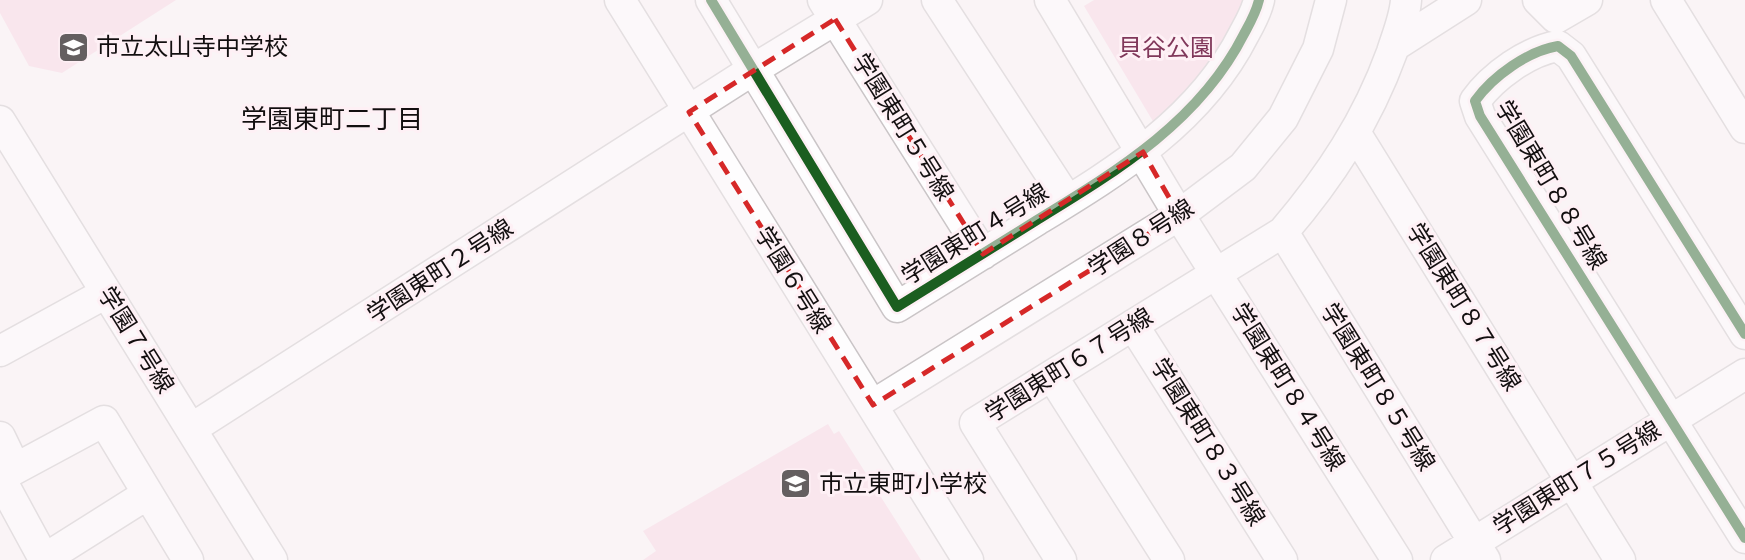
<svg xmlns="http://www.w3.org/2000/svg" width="1745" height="560" viewBox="0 0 1745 560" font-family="'Public Sans','Noto Sans JP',sans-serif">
<rect width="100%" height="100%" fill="#faf4f6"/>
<path fill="#f8d6e3" d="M0 0H176L62 73 29 66 0 13Z
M1094 0H1247L1220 55 1157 128 1084 6Z
M828 424 834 434 839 431 921 560H643L656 551 643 531Z"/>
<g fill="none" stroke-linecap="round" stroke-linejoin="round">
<defs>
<path id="minor" d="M620 0 968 560
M711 0 897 307C943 278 990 249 1037 220 1117 171 1200 121 1244 34 1250 23 1256 13 1259 0
M823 0 983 254
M937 0 1068 201
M1050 0 1179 215 1397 560
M1538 0 1556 18 1587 0
M1666 0 1745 128
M1394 46 1466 0
M0 121 272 560
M1356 134 1620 560
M1283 232 1485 560
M1133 325 1282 560
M1745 334 1571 56 1558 46C1528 51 1493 76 1475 101L1480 116 1745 538
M0 351 106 293
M1052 376 1169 560
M873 405 1179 215 1243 167 1283 118 1318 49 1331 0
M191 429 754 69 867 0
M0 437 15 468
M0 477 104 421 188 560
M0 478 44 559
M43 560 146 495
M1061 560 975 423 1283 232C1330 177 1367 121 1392 52 1397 36 1405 17 1406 0
M1446 560 1745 374"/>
</defs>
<use href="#minor" stroke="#cac5c7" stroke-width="33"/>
<use href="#minor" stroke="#fefdfe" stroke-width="30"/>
<defs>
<path id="cycleway" d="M711 0 897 307C943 278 990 249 1037 220 1117 171 1200 121 1244 34 1250 23 1256 13 1259 0
M1745 334 1571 56 1558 46C1528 51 1493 76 1475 101L1480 116 1745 538"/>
</defs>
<use href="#cycleway" stroke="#fef0f5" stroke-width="15"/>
<use href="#cycleway" stroke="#1b5e20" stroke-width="10"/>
</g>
<path d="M0 0H1745V560H0ZM835 19 983 254 1143 152 1179 215 873 405 689 112Z" fill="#faf4f6" fill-opacity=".55" fill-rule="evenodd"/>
<path fill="none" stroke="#d62828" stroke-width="5" stroke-dasharray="14 9" stroke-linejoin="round" d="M835 19 983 254 1143 152 1179 215 873 405 689 112Z"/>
<defs>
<symbol id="school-square" viewBox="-11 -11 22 22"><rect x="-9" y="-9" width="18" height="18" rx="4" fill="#645f60" stroke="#fef0f5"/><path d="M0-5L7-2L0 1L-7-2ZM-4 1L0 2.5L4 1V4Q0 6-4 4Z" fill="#fff"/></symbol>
</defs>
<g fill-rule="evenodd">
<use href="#school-square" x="56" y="30" width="35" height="35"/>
<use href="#school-square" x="778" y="466" width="35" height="35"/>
</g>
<g text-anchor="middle" stroke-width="6" stroke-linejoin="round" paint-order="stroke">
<g font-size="24" fill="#130f10" stroke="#fef0f5" text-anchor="start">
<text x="96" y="55">市立太山寺中学校</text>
<text x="819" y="492">市立東町小学校</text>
</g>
<g font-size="24" fill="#80375a" stroke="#fef0f5">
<text x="1166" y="56">貝谷公園</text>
</g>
<g font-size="24" fill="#130f10" stroke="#fef0f5">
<text transform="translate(903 127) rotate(58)" y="8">学園東町５号線</text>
<text transform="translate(1551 185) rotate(59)" y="8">学園東町８８号線</text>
<text transform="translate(975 234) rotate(-32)" y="8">学園東町４号線</text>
<text transform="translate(1141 238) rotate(-33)" y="8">学園８号線</text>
<text transform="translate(440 271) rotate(-33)" y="8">学園東町２号線</text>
<text transform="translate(793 280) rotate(58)" y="8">学園６号線</text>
<text transform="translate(1464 307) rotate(58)" y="8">学園東町８７号線</text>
<text transform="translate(136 340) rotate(58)" y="8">学園７号線</text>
<text transform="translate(1069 365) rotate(-32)" y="8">学園東町６７号線</text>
<text transform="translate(1288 387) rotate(58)" y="8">学園東町８４号線</text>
<text transform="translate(1378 387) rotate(58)" y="8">学園東町８５号線</text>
<text transform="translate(1208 442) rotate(58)" y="8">学園東町８３号線</text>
<text transform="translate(1577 478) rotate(-32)" y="8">学園東町７５号線</text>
</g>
<g font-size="26" fill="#130f10" stroke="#fef0f5">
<text x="332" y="128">学園東町二丁目</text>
</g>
</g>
</svg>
